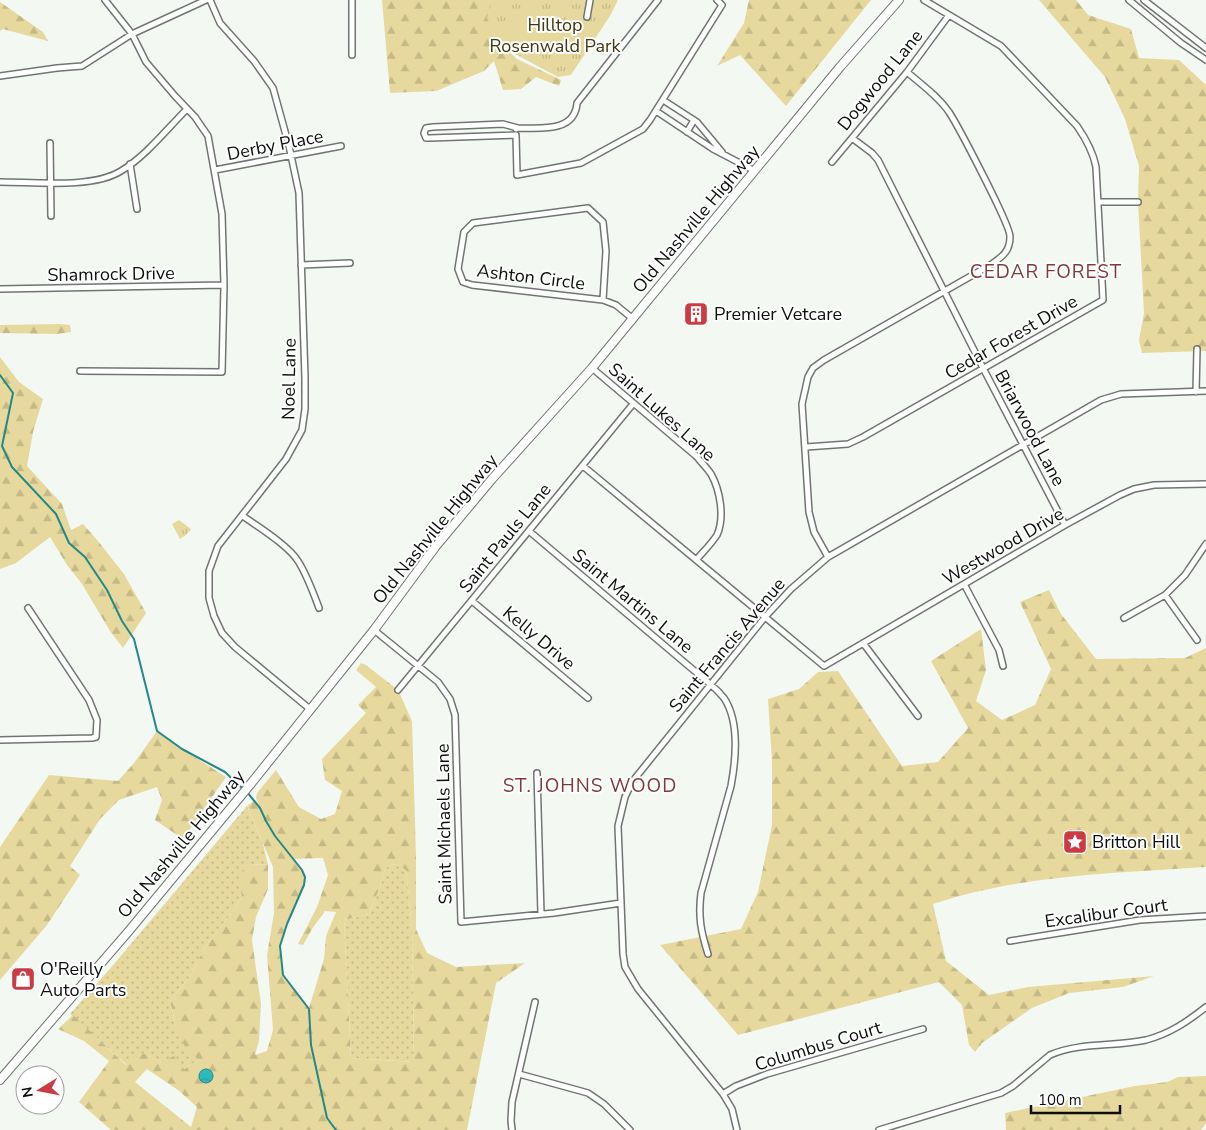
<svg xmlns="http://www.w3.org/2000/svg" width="1206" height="1130" viewBox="0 0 1206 1130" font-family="'Nunito Sans',sans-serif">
<defs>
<pattern id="grass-dots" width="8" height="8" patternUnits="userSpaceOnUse" patternTransform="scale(1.25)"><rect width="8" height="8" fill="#e7d99d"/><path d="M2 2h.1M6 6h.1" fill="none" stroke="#c5b986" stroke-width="1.8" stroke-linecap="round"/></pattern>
<pattern id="forest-firs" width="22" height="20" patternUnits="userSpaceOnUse" patternTransform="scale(1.25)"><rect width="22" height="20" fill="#e7d99d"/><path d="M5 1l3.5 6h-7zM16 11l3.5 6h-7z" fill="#c5b986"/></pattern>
<pattern id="park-tufts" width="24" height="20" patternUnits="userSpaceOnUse" patternTransform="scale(1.25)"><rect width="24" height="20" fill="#e7d99d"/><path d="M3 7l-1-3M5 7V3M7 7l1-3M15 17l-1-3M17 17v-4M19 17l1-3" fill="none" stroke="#c5b986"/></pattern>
<pattern id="water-waves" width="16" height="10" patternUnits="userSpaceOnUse" patternTransform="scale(1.25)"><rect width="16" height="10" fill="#2ebabc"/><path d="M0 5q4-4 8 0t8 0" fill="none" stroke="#289fa0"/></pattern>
</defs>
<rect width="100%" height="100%" fill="#f3f8f3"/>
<path fill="url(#grass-dots)" d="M247 806 263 844 268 865 249 864 242 897 231 914 205 947 189 978 170 1001C176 1029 178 1039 199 1060L183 1069 162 1062 143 1053 127 1065 70 1014 114 964Z
M396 864 406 870 412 929 414 1062 351 1058 344 920 369 914 381 884 385 868Z"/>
<path fill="url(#forest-firs)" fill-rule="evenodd" d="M382 0H502V45L517 59 561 80 559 86 536 77 521 89 503 90 494 61 484 71 436 91 390 93Z
M749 0H871L786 106 740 55 717 66 744 23Z
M1039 0H1076L1088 15 1131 29 1139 58 1179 60 1206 85V351L1142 353 1139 340 1144 313 1138 202 1139 166 1125 119 1105 77Z
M0 2 43 32 48 41 3 29 0 31Z
M59 324 70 325 71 332 57 334 0 333V325Z
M0 357 19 382 43 399 33 432 27 466 62 504 71 530 83 524 98 541 124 574 146 613 123 648 110 631 82 584 67 565 50 537 16 563 0 569Z
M1049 590 1061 614 1096 659 1185 658 1206 648V867C1115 873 1020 875 933 904L946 961 989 995 1028 987 1154 976 1123 987 1069 993 1032 1008 982 1043 975 1052 969 1045 962 1005 939 982 738 1035 660 945 741 929 758 892 772 825V761L768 699 799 689 818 672 838 671 902 766 938 762 968 728 931 661 981 629 986 670 976 701 1002 720 1035 705 1051 669 1020 602Z
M361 663 366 665 398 690 412 721 416 855V929L427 953 456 967 525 963 496 983 467 1130H111L79 1102 109 1061 84 1041 58 1029 73 1015 126 1065 143 1053 162 1062 174 1056 184 1069 198 1060 184 1045 177 1031 170 1001 189 978 205 947 231 914 242 897 239 874 249 864 268 865V889L256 917 252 940 261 1004 259 1041 255 1055 267 1051 273 1030 267 955 274 913 273 867 247 806 255 800 259 805 256 798 257 793 276 770 299 807 321 819 335 814 342 791 325 780 322 759 366 713 358 705 376 687 356 670ZM323 858 328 875 317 907 298 944 303 945 312 929 325 911 336 912 326 936 324 959 309 1008 283 975 280 945 287 924 304 885 305 877 302 870 294 859ZM396 864 406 870 412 929 414 1062 351 1058 344 920 369 914 381 884 385 868ZM147 1069 178 1090 197 1107 191 1127 135 1082Z
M157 731 182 749 226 777 183 839 155 820 162 800 157 787 119 800 100 819 70 866 80 875 47 925 0 980V847L49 775 118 781 134 763Z
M1206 1076V1123L1201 1130H1006L1005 1113 1135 1086 1167 1082 1178 1077Z"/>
<path fill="url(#park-tufts)" d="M491 0H618L610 16 571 75 558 77 515 54 501 43 487 18Z
M179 520 191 529 186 535 180 539 172 524Z"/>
<path fill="#e7d99d" d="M512 15H563V38L512 40Z"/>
<path fill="url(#water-waves)" stroke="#248788" d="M199 1076a7 7 0 1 1 14 0a7 7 0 1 1-14 0Z"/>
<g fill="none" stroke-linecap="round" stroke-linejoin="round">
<path stroke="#248788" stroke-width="2" d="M0 375 13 393 2 446 12 467 56 514 69 543 85 557 107 590 122 621 134 639 157 731 182 749 225 772 243 789
M247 792 260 808 266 821 275 836 302 870 305 877 304 885 287 924 280 946 283 975 309 1009 311 1045 327 1118 336 1130"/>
<defs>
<path id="minor" d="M210 0 220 23 254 61 273 88 289 146 299 193 305 378V409L302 430 286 459 218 546 209 571V598L214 616 222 633 235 647 311 710
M352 0V55
M1129 0 1181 43 1206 60
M1144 0 1206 48
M587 17 590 0
M0 76 57 68 82 66 132 34 206 0
M663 100 697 122 722 152
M656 111 713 149 755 171
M518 128 503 124 433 127 426 128 424 133 426 138H430L516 135 517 175 581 163 643 129 650 120 722 5 717 0
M516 129 518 128C539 128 575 133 577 103L658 0
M687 132 694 120
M852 138 872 153 878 160 983 368 1065 525
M50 143 51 216
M832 162 907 72 949 15
M130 164 137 209
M215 170 341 146
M0 182C34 182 92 189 121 171 146 156 166 130 187 109
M1098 202H1138
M301 265 350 263
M0 289 224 285
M603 300 606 251 603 222 588 208 473 223 464 232 458 269 463 282 472 285 603 300 616 305 633 319
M592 368 696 456C701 462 707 468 711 474 720 490 725 517 717 535 712 543 703 552 697 559
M80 371 222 372 224 285 222 214 208 136 195 117 175 96 146 62 132 34 105 0
M1196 392 1197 349
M806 447 848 444 863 437 1103 300 1096 167C1093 151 1086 139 1077 126L1001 46 924 0
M583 466 824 666 1065 525 1120 495 1134 489 1154 485 1206 484
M243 516C258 527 288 545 298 561 307 575 313 592 319 608
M529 531 710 684C715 688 720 693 724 698 740 722 736 759 731 786L701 893C698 917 701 932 708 954
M828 557 814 532 809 512 802 404 808 377 813 368 824 360 992 264C1003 256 1010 251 1010 237 1011 226 958 126 949 112 938 96 922 85 907 72
M964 584 999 650 1003 666
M1165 595 1197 640
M472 601 588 698
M1124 618 1165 595 1185 575 1206 544
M374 630 438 682 450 699 455 715 461 922 554 913 621 903
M863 643 918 716
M398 690 633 404
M0 740 92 738 96 737 97 720 89 700 28 608
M537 773 541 914
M1010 941 1140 920 1206 916
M519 1074 588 1093 604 1104 630 1130
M723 1094 736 1086 767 1074 923 1029
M512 1130 511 1121 512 1102 535 1002
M737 1130 732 1109 723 1094 638 989 625 967 623 954 618 826 625 797 632 782 765 617 791 589 828 557 1101 400 1121 394 1206 391
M879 1130 1001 1093 1013 1086 1050 1055C1080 1042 1114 1047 1146 1040 1169 1034 1187 1022 1206 1007"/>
<path id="secondary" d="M0 1080 128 932 249 786 374 630 436 546 492 479 592 368 840 67 899 0"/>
</defs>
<use href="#minor" stroke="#717571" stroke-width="8"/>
<use href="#secondary" stroke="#717571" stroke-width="10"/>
<use href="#minor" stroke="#fff" stroke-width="5"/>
<use href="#secondary" stroke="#fff" stroke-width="8"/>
</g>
<defs>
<symbol id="building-square" viewBox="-11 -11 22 22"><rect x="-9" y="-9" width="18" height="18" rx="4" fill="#cb3b44" stroke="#fff"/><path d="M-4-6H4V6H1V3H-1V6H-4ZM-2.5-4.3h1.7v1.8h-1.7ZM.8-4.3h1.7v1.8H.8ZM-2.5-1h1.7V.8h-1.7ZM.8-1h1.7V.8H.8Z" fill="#fff"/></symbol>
<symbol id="sight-square" viewBox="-11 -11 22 22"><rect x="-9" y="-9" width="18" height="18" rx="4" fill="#cb3b44" stroke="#fff"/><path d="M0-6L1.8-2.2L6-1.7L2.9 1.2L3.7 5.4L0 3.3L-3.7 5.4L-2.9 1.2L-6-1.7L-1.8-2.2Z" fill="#fff"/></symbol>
<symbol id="shop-square" viewBox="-11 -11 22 22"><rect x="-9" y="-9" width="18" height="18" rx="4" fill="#cb3b44" stroke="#fff"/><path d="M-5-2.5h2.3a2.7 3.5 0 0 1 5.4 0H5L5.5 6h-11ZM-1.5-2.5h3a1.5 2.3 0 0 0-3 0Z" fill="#fff"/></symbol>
</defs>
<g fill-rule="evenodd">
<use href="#building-square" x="682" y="300" width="28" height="28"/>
<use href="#sight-square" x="1061" y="828" width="28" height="28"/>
<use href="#shop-square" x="9" y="965" width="28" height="28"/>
</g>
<g text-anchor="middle" stroke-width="4" stroke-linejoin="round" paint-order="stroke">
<g font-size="18" fill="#403710" stroke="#fff">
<text x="555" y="31">Hilltop<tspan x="555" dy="21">Rosenwald Park</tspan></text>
</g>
<g font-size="18" fill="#0d0f0d" stroke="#fff">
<text transform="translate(880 80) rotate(-51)" y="6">Dogwood Lane</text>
<text transform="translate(275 145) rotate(-11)" y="6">Derby Place</text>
<text transform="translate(696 219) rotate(-50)" y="6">Old Nashville Highway</text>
<text transform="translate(111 274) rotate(-1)" y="6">Shamrock Drive</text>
<text transform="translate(531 277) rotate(7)" y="6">Ashton Circle</text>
<text transform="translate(1011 337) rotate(-30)" y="6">Cedar Forest Drive</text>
<text transform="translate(289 379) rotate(-89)" y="6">Noel Lane</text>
<text transform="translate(662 412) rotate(42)" y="6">Saint Lukes Lane</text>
<text transform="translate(1030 428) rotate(62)" y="6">Briarwood Lane</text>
<text transform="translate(435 529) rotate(-51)" y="6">Old Nashville Highway</text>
<text transform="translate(505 538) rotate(-51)" y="6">Saint Pauls Lane</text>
<text transform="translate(1003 546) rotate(-30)" y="6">Westwood Drive</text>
<text transform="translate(633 601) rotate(40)" y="6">Saint Martins Lane</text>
<text transform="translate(539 638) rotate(40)" y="6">Kelly Drive</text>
<text transform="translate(727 645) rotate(-50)" y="6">Saint Francis Avenue</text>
<text transform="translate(444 824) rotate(-91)" y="6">Saint Michaels Lane</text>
<text transform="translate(181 844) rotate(-50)" y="6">Old Nashville Highway</text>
<text transform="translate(1106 913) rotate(-8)" y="6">Excalibur Court</text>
<text transform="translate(818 1046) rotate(-17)" y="6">Columbus Court</text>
</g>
<g font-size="18" fill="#0d0f0d" stroke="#fff" text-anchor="start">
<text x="714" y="320">Premier Vetcare</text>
<text x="1092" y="848">Britton Hill</text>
<text x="40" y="975">O'Reilly<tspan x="40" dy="21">Auto Parts</tspan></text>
</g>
<g font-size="19" letter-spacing="1" fill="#803838" stroke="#fff">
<text x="1046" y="278">CEDAR FOREST</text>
<text x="590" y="792">ST. JOHNS WOOD</text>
</g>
</g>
<g transform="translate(40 1090) rotate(260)"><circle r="24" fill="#ffffff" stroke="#9e9f9e"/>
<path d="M0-4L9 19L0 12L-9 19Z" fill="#cb3b44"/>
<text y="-8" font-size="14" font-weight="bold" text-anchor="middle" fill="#0d0f0d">N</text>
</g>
<path d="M1031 1105v8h89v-8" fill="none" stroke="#0d0f0d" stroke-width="2.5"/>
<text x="1038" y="1105" font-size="15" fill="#0d0f0d" stroke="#ffffff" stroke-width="4" paint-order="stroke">100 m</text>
</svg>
